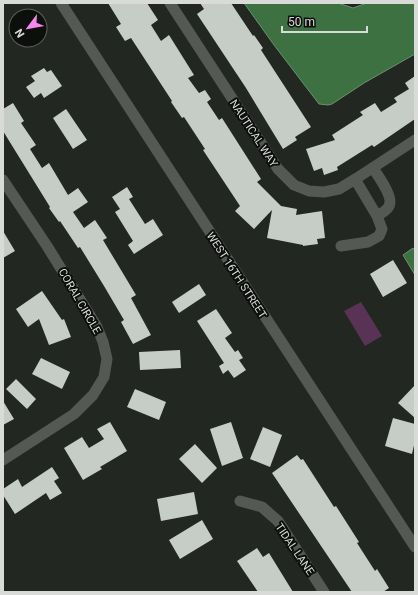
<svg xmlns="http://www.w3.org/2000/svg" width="418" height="595" viewBox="0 0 418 595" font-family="Roboto,sans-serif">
<rect width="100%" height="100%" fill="#222722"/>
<path fill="#583355" d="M361 302 382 336 365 346 344 311Z"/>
<path fill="#3d7142" stroke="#6c916f" d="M244 3H338L353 8 367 3H415V54L364 83 332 104 328 105 319 104 274 45Z
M413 248 415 251V275L403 255Z"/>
<path fill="#c6ccc6" d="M108 3H147L158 20 151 25 161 41 169 35 194 75 188 78 199 93 205 90 211 99 207 102 219 120 222 118 261 179 257 182 281 206 297 209 296 215 322 211 325 238 317 239 318 244 303 246V245L267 238 272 210 254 229 235 211 240 206 203 150 205 149 184 117 182 118 171 102 172 101 131 38 125 41 116 27 121 24Z
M200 3H231L253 36 254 35 263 48 261 50 311 127 295 137 297 140 283 149 246 88 197 14 204 9Z
M44 68 47 72 51 70 62 86 44 98 41 93 34 98 26 87 35 81 31 76Z
M415 76V119L374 147 372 145 337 167 338 170 324 175 322 168 314 171 306 149 335 140 332 135 363 115 360 112 375 103 381 112 397 102 394 98 409 89 405 83Z
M13 103 24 121 21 123 36 145 30 149 42 168 49 163 68 195 78 188 88 202 73 212 84 228 95 220 107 238 103 240 136 295 131 298 151 335 133 344 121 322 124 320 104 286 80 247 78 248 60 221 59 222 49 208 50 207 3 131V109Z
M66 109 87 140 73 149 53 118Z
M127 187 133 197 129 199 145 224 153 219 163 235 134 254 128 245 133 241 115 212 120 209 112 197Z
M3 231 15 251 3 258Z
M393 260 407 283 383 297 370 274Z
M199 284 206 295 179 313 172 302Z
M42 291 62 320 64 319 71 337 49 345 39 319 28 327 16 309Z
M216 309 232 333 225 338 235 352 238 350 243 358 239 360 246 370 234 378 228 370 223 374 219 366 224 363 197 321Z
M180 350 181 368 140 370 139 352Z
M41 358 70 372 62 389 32 374Z
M16 379 36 399 27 409 6 389Z
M415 385V418L398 403Z
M135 389 166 402 159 420 127 407Z
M3 401 14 419 3 425Z
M393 418 415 424V441L412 454 385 446Z
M110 422 127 451 100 467 102 469 83 480 64 448 82 437 89 448 104 439 97 429Z
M231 422 243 458 222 466 210 429Z
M263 427 282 435 270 467 250 459Z
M195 444 217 468 202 483 179 459Z
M297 455 301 460 303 459 334 507 336 506 359 542 357 543 375 571 377 569 389 588 383 592H352L272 473Z
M52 467 59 478 54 481 62 493 50 500 46 493 15 514 3 495V489L18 479 22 487Z
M194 492 198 514 161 521 157 499Z
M202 520 213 539 180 559 169 540Z
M257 548 263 557 269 553 293 592H258L237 561Z"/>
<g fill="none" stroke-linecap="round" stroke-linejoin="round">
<path stroke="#545954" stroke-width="11" d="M61 3 415 547
M170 3 278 169 294 185 309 191 324 192 339 189 357 178 415 140
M373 168C378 176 394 197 389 206 387 211 381 213 377 216
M3 180 47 246 97 327 103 342 107 359 104 377 93 395 74 414 3 460
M341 246 368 242 379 236 382 229 377 216 355 179
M240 501 262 507 278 521 324 592"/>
</g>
<g text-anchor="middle" stroke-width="4" stroke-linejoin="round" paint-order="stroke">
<g font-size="11" fill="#d8dbd8" stroke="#0d0f0d">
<text transform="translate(254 133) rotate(57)" y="4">NAUTICAL WAY</text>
<text transform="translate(237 275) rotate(57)" y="4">WEST 16TH STREET</text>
<text transform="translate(80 301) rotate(60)" y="4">CORAL CIRCLE</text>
<text transform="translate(295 549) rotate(56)" y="4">TIDAL LANE</text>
</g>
</g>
<rect width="418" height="595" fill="none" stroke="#d8dbd8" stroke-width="8"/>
<g transform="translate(28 28) rotate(238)"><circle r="19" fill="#0d0f0d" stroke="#5e615e"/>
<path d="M0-3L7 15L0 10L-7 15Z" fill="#f688ed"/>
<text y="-6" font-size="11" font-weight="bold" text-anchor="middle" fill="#d8dbd8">N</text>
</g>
<path d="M282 26v6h85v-6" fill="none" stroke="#d8dbd8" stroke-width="2"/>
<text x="288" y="26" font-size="12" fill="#d8dbd8" stroke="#0d0f0d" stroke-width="3" paint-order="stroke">50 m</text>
</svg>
